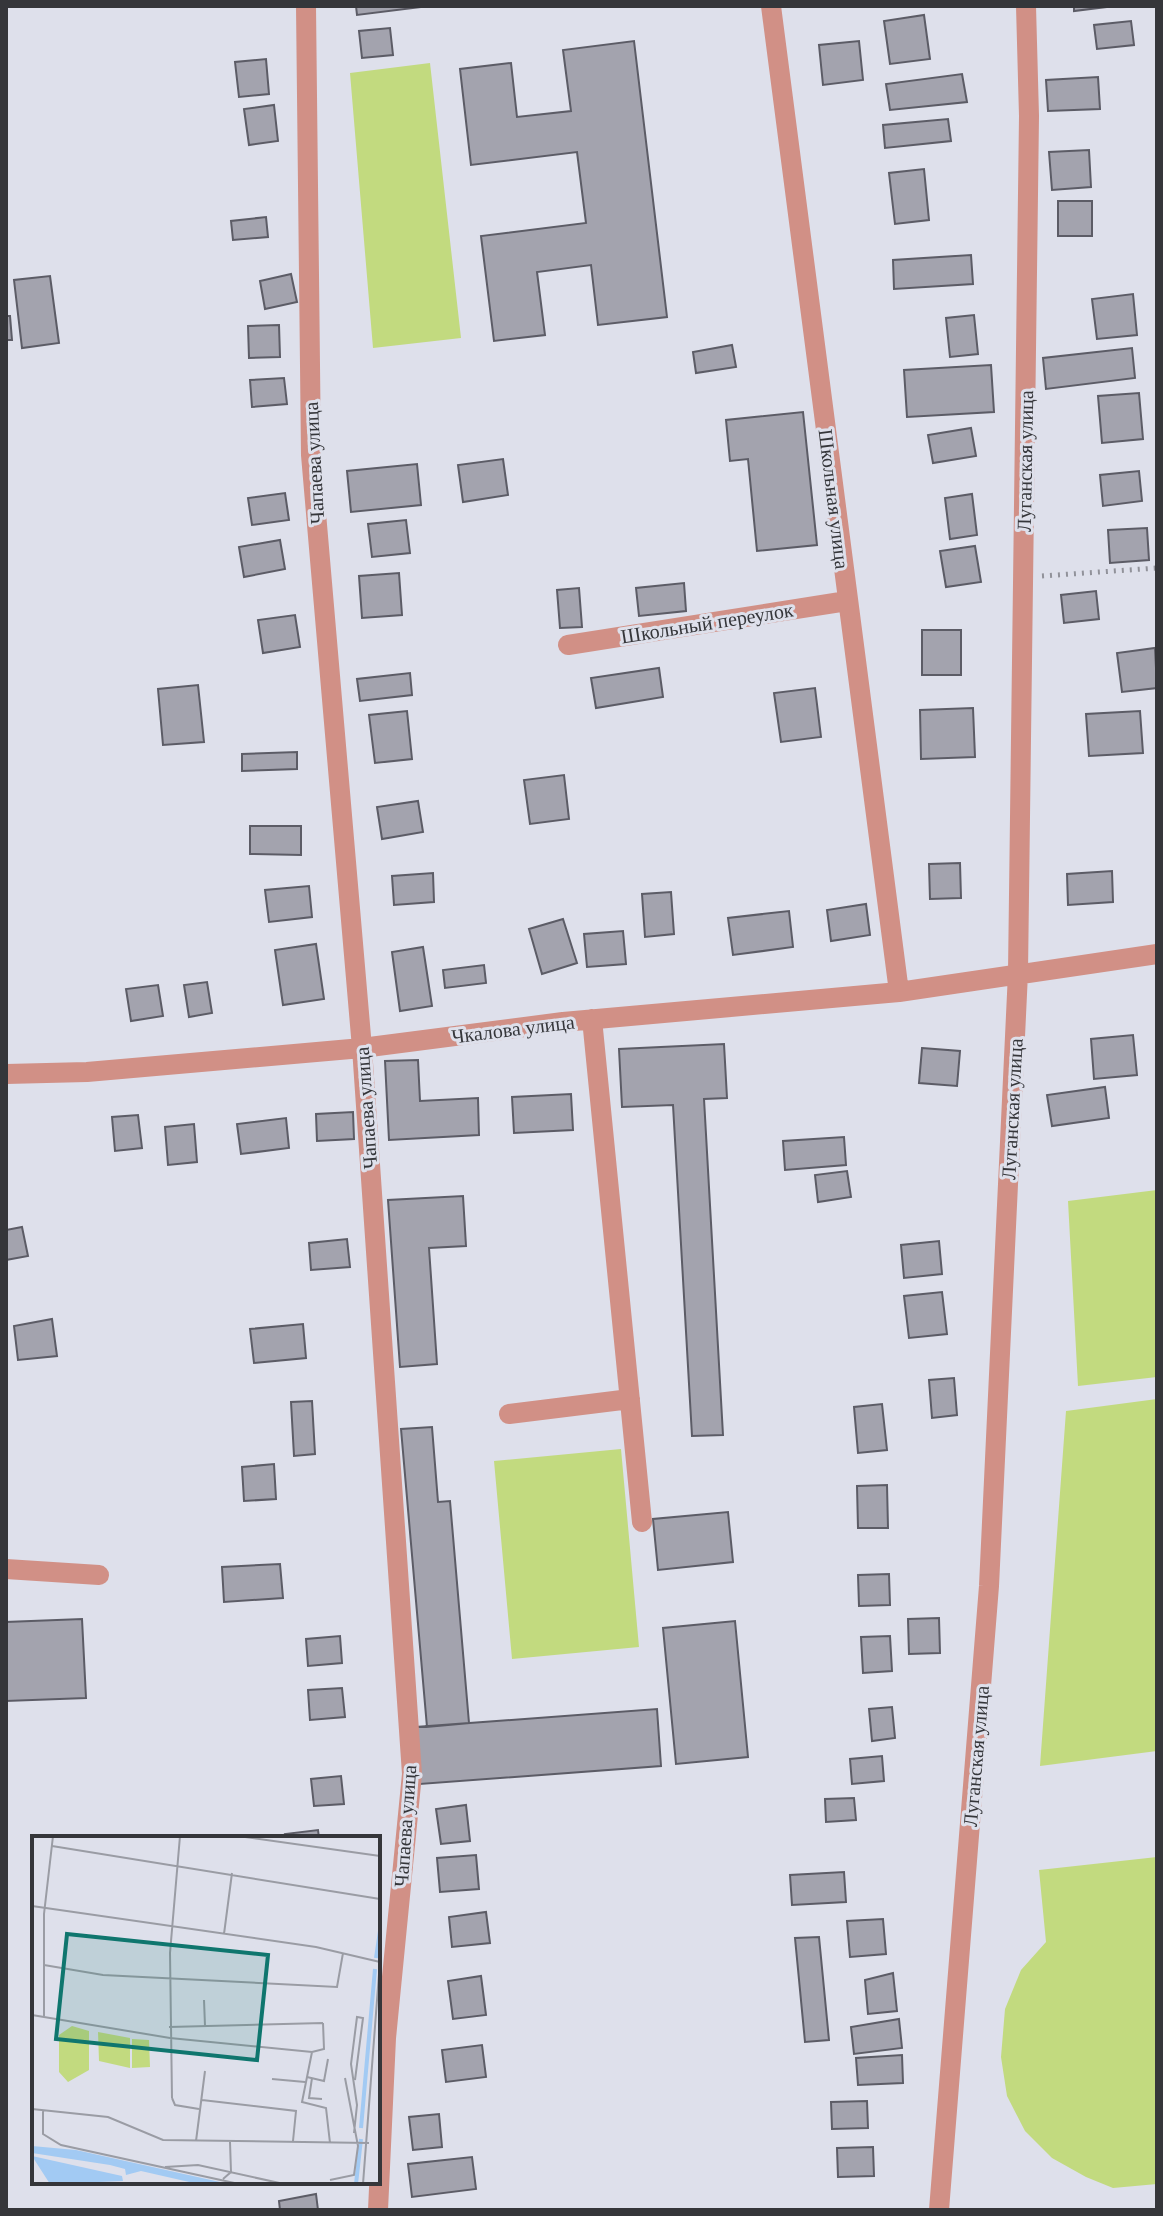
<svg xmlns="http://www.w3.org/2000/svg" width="1163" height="2216" viewBox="0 0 1163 2216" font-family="Georgia,serif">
<rect width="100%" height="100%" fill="#dee0eb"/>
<path fill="#c2da7f" d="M430 63 461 338 373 348 350 73Z
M1157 1190V1377L1078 1386 1068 1201Z
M1157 1399V1751L1040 1766 1066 1411Z
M621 1449 639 1647 512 1659 494 1461Z
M1157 1857V2184L1113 2188 1086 2177 1052 2158 1025 2131 1007 2096 1001 2057 1005 2009 1021 1970 1046 1942 1039 1870Z"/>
<path fill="#a3a3ae" stroke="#5c5c66" stroke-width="2" d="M356 6H429L357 15Z
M1074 6H1106V7L1074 11Z
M924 15 930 59 890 64 884 21Z
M1131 21 1134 45 1097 49 1094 25Z
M390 28 393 55 362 58 359 31Z
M634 41 667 317 598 325 591 265 537 272 545 335 494 341 481 236 586 223 577 152 471 165 460 69 511 63 517 117 571 111 563 50Z
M859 41 863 80 823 85 819 45Z
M266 59 269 94 239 97 235 62Z
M962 74 967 102 890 110 886 84Z
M1098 77 1100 109 1048 111 1046 80Z
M274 105 278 141 249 145 244 109Z
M948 119 951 141 885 148 883 125Z
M1089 150 1091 187 1052 190 1049 152Z
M924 169 929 220 895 224 889 173Z
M1058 201H1092V236H1058Z
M266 217 268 237 233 240 231 221Z
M971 255 973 284 894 289 893 260Z
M291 274 297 302 265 309 260 281Z
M50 276 59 343 22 348 14 280Z
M1133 294 1137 335 1097 339 1092 299Z
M974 315 978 354 950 357 946 318Z
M6 316H10L12 340H6Z
M279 325 280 357 249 358 248 326Z
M732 345 736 367 696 373 693 352Z
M1132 348 1135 378 1046 389 1043 358Z
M991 365 994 412 907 417 904 370Z
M284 378 287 404 252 407 250 380Z
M1139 393 1143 439 1102 443 1098 396Z
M803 412 817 545 757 551 748 459 730 461 726 420Z
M971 428 976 456 933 463 928 435Z
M503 459 508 495 463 502 458 465Z
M417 464 421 505 351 512 347 471Z
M1139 471 1142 501 1103 506 1100 475Z
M285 493 289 520 252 525 248 498Z
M972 494 977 535 950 539 945 498Z
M406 520 410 553 372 557 368 524Z
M1147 528 1149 560 1110 563 1108 530Z
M280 540 285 569 244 577 239 547Z
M975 546 981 582 946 587 940 551Z
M399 573 402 615 362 618 359 576Z
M684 583 686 611 639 616 636 588Z
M579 588 582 627 560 628 557 590Z
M1096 591 1099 619 1064 623 1061 595Z
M295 615 300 647 263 653 258 620Z
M922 630H961V675H922Z
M1155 648 1157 688 1122 692 1117 653Z
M659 668 663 697 596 708 591 678Z
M410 673 412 695 360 701 357 679Z
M198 685 204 742 163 745 158 689Z
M815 688 821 737 781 742 774 693Z
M973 708 975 757 921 759 920 710Z
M407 711 412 759 375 763 369 715Z
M1140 711 1143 753 1089 756 1086 714Z
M297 752V769L242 771V754Z
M564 775 569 819 530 824 524 780Z
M418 801 423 832 382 839 377 807Z
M250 826H301V855L250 854Z
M960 863 961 898 930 899 929 864Z
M1112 871 1113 902 1068 905 1067 874Z
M433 873 434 902 394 905 392 876Z
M309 886 312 917 269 922 265 890Z
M671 892 674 934 645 937 642 894Z
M866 904 870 935 831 941 827 910Z
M789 911 793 947 733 955 728 918Z
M563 919 577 963 542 974 529 929Z
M623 931 626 964 587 967 584 934Z
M316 944 324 999 283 1005 275 950Z
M423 947 432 1006 400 1011 392 952Z
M484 965 486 983 445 988 443 970Z
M207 982 212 1013 189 1017 184 985Z
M158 985 163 1016 131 1021 126 989Z
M1133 1035 1137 1075 1094 1079 1091 1039Z
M724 1044 727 1098 704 1099 723 1435 692 1436 673 1105 622 1107 619 1049Z
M922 1048 960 1051 957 1086 919 1083Z
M418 1060 420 1101 478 1098 479 1135 389 1140 385 1061Z
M1105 1087 1109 1118 1052 1126 1047 1095Z
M571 1094 573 1130 514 1133 512 1097Z
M353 1112 354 1139 317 1141 316 1114Z
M138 1115 142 1148 115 1151 112 1117Z
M286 1118 289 1148 241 1154 237 1124Z
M194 1124 197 1162 168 1165 165 1127Z
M844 1137 846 1165 785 1170 783 1141Z
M847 1171 851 1197 818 1202 815 1175Z
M463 1196 466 1246 429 1248 437 1364 400 1367 388 1200Z
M22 1227 28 1256 6 1260V1230Z
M347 1239 350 1267 311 1270 309 1243Z
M939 1241 942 1274 904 1278 901 1245Z
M942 1292 947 1334 909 1338 904 1296Z
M52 1319 57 1356 18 1360 14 1326Z
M303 1324 306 1358 254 1363 250 1329Z
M954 1378 957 1415 932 1418 929 1380Z
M312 1401 315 1454 294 1456 291 1402Z
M882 1404 887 1450 858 1453 854 1407Z
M432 1427 438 1502 450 1501 469 1723 427 1727 401 1429Z
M274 1464 276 1499 244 1501 242 1467Z
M887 1485 888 1528H858L857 1486Z
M728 1512 733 1562 658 1570 653 1519Z
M280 1564 283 1598 224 1602 222 1567Z
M889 1574 890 1605 859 1606 858 1575Z
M939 1618 940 1653 909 1654 908 1619Z
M82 1619 86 1698 6 1701V1622Z
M735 1621 748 1757 676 1764 663 1628Z
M340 1636 342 1663 308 1666 306 1639Z
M890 1636 892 1671 863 1673 861 1637Z
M342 1688 345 1717 310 1720 308 1690Z
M892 1707 895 1738 872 1741 869 1709Z
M657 1709 661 1766 420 1784 416 1727Z
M882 1756 884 1781 852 1784 850 1759Z
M341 1776 344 1804 314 1806 311 1779Z
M854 1798 856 1820 826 1822 825 1799Z
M466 1805 470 1841 441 1844 436 1809Z
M318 1830 319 1838H286L285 1834Z
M476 1855 479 1889 440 1892 437 1858Z
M844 1872 846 1902 792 1905 790 1875Z
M486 1912 490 1943 452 1947 449 1917Z
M883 1919 886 1954 850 1957 847 1921Z
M819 1937 829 2040 805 2042 795 1938Z
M893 1973 897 2011 868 2014 865 1980Z
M481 1976 486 2015 453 2019 448 1981Z
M899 2019 902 2048 854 2054 851 2027Z
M482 2045 486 2077 446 2082 442 2050Z
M902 2055 903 2083 858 2085 856 2058Z
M867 2101 868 2128 832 2129 831 2102Z
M439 2114 442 2147 413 2150 409 2117Z
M873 2147 874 2176 838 2177 837 2148Z
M472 2157 476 2189 412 2197 408 2164Z
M316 2194 318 2210H280L279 2201Z"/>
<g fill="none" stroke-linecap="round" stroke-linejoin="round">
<path stroke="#91929a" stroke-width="5" stroke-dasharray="2 6" stroke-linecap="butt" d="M1042 576 1157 568"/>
<path stroke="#d19086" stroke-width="20" d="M306 6 311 455 362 1048 412 1774 386 2038 378 2210
M771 6 899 992
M568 645 847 601
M592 1019 642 1522
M6 1074 87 1072 362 1048 563 1022 899 992 1157 954
M509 1414 630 1399
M6 1569 99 1575
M939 2210 989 1586 1018 973 1029 116 1026 6"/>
</g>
<g text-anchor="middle" stroke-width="6" stroke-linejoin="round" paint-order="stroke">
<g font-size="20" fill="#35363a" stroke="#dee0eb">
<text transform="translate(1025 461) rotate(-89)" y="7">Луганская улица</text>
<text transform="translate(314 463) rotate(-93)" y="7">Чапаева улица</text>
<text transform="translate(834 499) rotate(83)" y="7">Школьная улица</text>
<text transform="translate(707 623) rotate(-9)" y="7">Школьный переулок</text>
<text transform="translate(513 1029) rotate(-7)" y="7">Чкалова улица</text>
<text transform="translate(366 1108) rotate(-94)" y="7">Чапаева улица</text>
<text transform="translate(1012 1109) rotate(-87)" y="7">Луганская улица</text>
<text transform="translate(976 1756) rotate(-85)" y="7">Луганская улица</text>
<text transform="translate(405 1826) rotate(-86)" y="7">Чапаева улица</text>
</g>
</g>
<g transform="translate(32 1836)">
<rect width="348" height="348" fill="#dee0eb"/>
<path d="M40 190 57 195V234L36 246 27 236V199ZM66 196 98 202V232L67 225ZM100 203 117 204 118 231 100 232Z" fill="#c2da7f"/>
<path d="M0 310 44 314 197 348H166L109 335 94 339 93 333 78 329 0 317ZM0 320 90 340 91 345 18 348Z" fill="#a2caf3"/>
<path fill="none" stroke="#a2caf3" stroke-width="4" d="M344 122 348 95M329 292 343 133M324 348 329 303"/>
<path fill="none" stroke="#9a9ca4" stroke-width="2" d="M206 0 348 20M20 10 348 63M0 70 284 111 348 126M192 98 200 37M12 129 71 139 305 151 311 117M172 164 173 190M0 179 138 202 280 216 292 213 291 187M12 180V78L21 0M137 191 291 187M280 216 270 266 294 272 298 307M275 241 292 245 296 223M280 242 277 262 290 263M240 243 273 246M140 262 138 117 148 0M140 262 143 269 167 273M170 264 264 275 261 305M0 273 76 281 131 304 337 307M11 275V298L29 309 207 348M322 297 325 269 319 228 325 181 331 182 323 244M164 305 173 235M133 331 166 329 252 348M191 343 199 336 198 306M298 344 322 339 326 310 313 242M331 348 348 125"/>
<path fill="#0f766e" fill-opacity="0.15" stroke="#0f766e" stroke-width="4" d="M35 98 236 119 225 224 24 203Z"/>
<rect width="348" height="348" fill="none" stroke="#35363a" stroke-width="4"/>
</g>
<rect width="1163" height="2216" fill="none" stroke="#35363a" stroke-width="16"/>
</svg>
